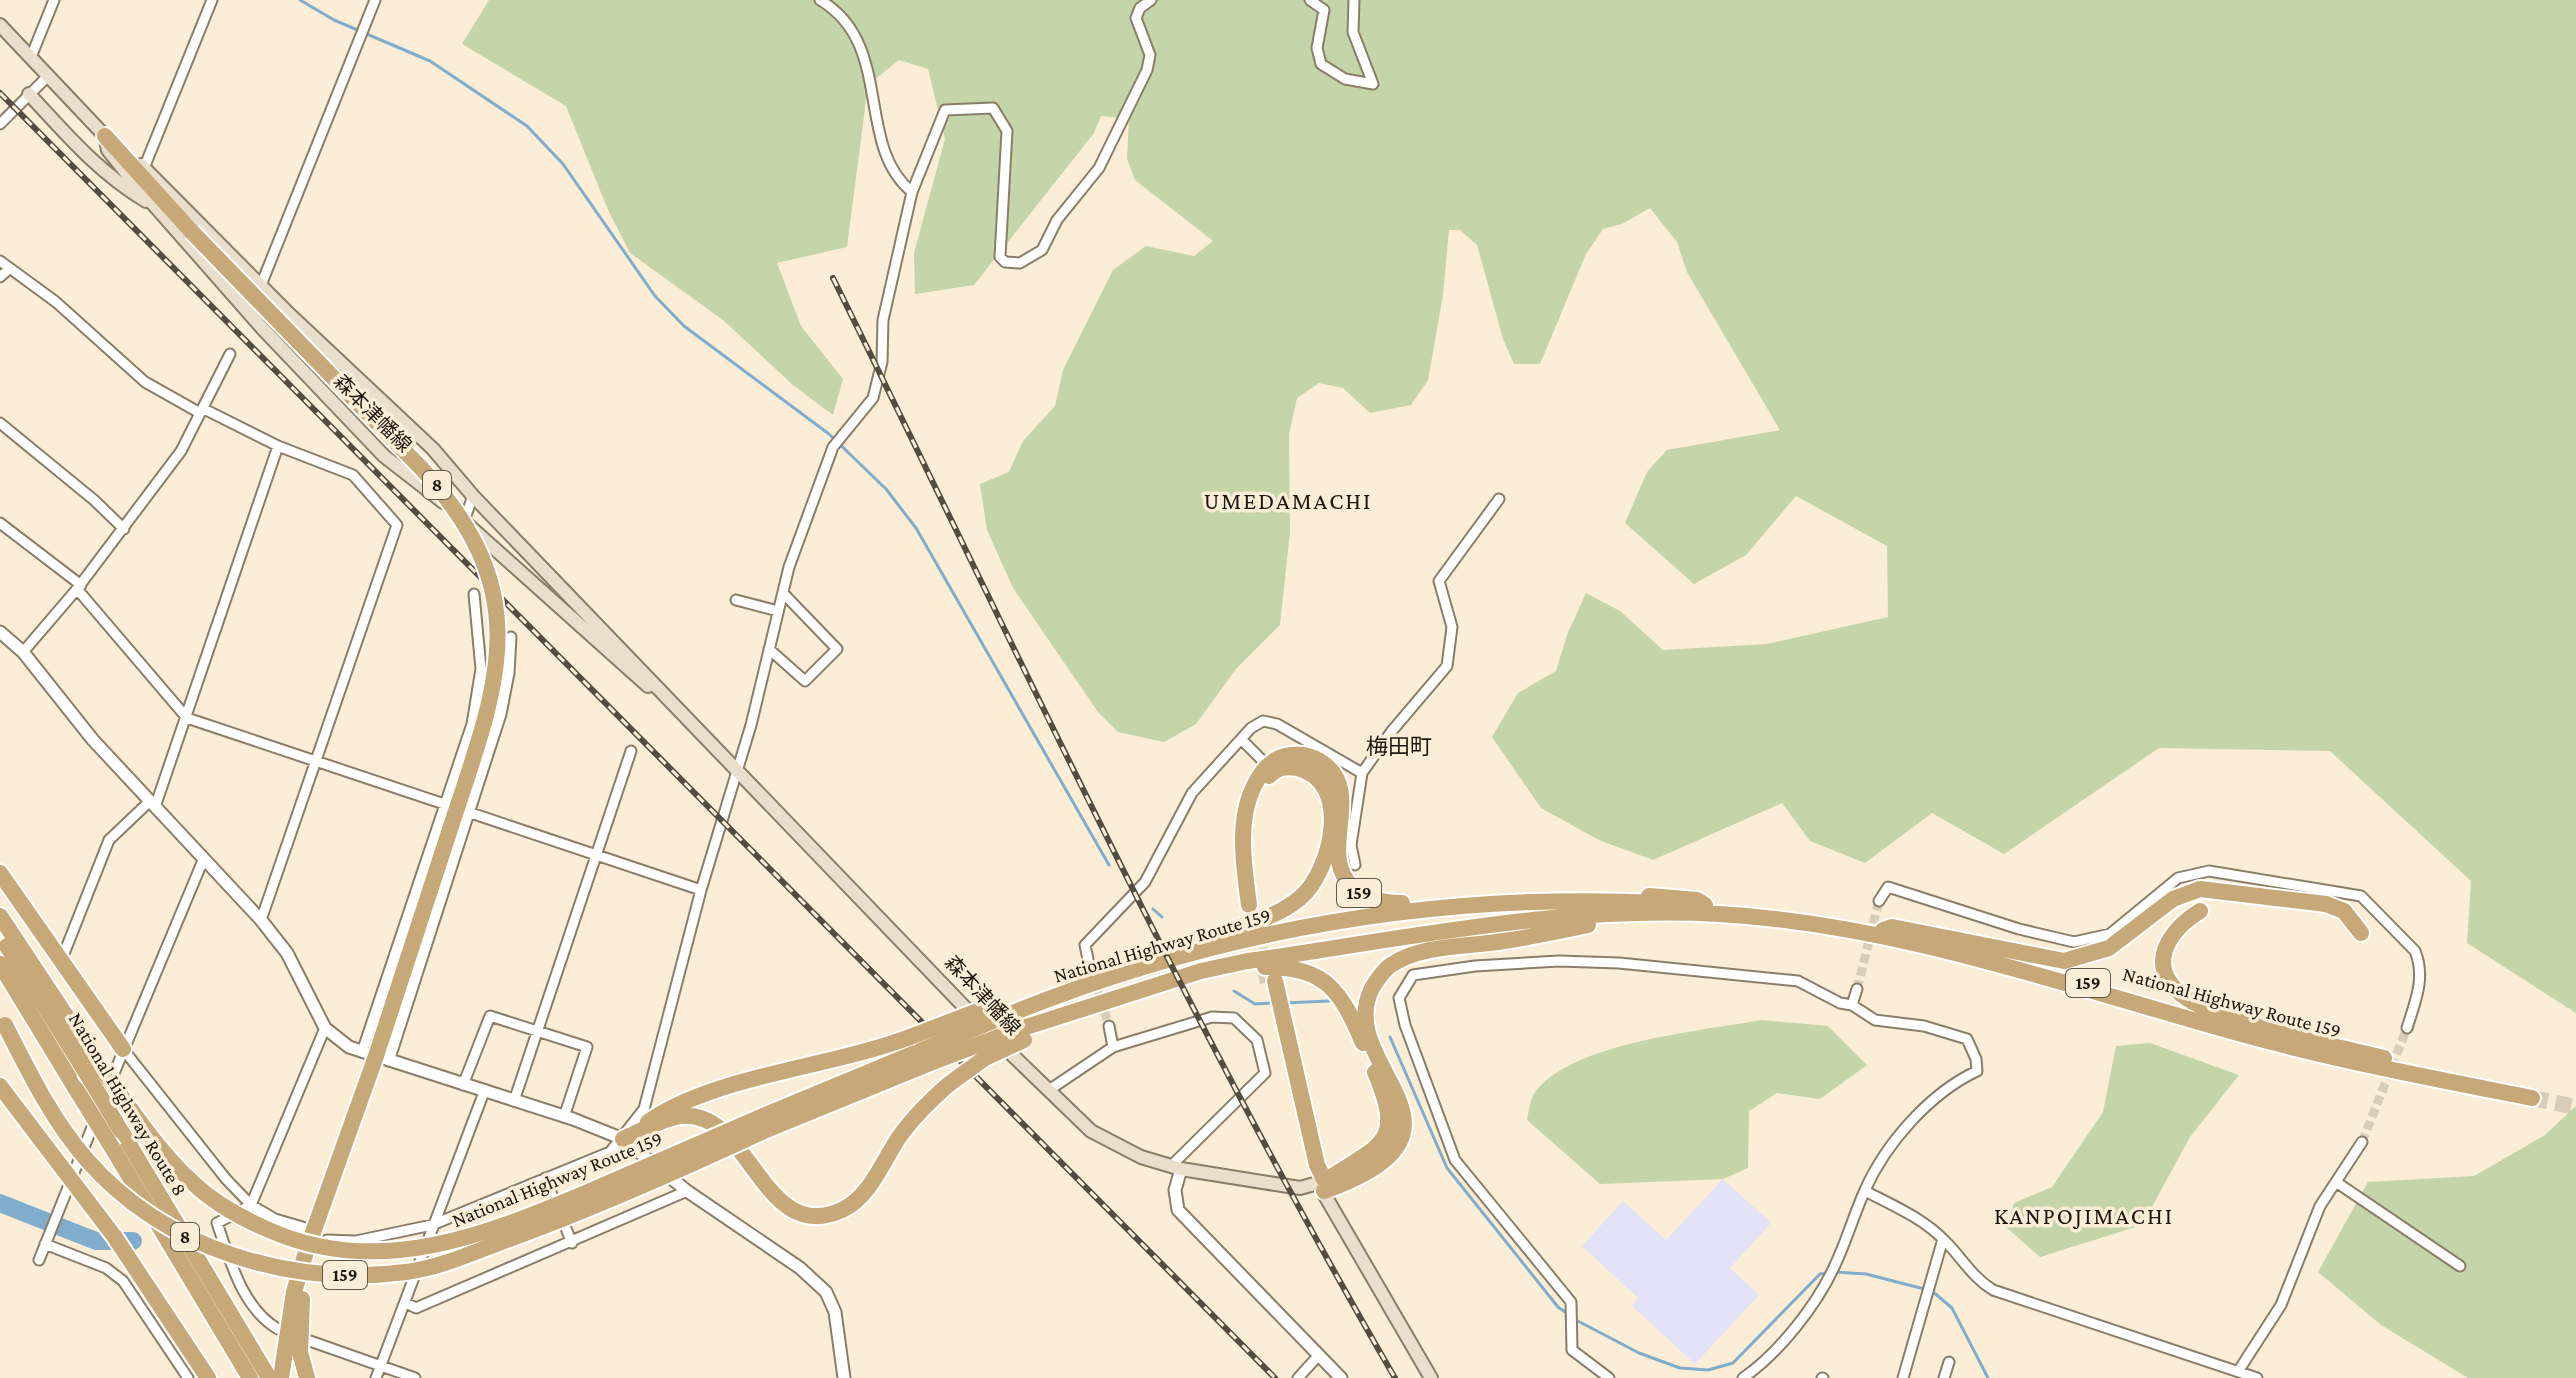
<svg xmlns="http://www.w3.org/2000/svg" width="2576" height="1378" viewBox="0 0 2576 1378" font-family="'Crimson Pro','Noto Sans JP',serif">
<rect width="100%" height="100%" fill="#fbedd6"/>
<path fill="#e4e2f8" d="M1723 1179 1771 1223 1730 1268 1759 1295 1695 1364 1632 1306 1638 1298 1582 1246 1623 1201 1666 1240Z"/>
<path fill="#c4d5a9" d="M489 0H2576V1013L2467 943 2471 881 2330 751 2159 748 2004 854 1932 813 1865 863 1810 841 1782 803 1653 860 1599 840 1541 808 1492 737 1518 693 1556 671 1567 635 1586 593 1620 611 1663 650 1767 644 1888 617 1887 546 1796 496 1746 555 1694 584 1625 523 1647 472 1667 450 1780 430 1687 272 1677 242 1650 208 1622 224 1603 229 1586 254 1540 364H1514L1503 339 1477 245 1460 230H1449L1443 295 1428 380 1411 405 1370 413 1343 388 1319 383 1297 398 1289 434 1290 532 1280 625 1236 669 1196 724 1164 742 1118 732 1098 712 1013 588 987 530 980 484 1009 472 1023 441 1055 406 1063 370 1113 270 1146 246 1194 256 1213 241 1135 180 1127 159 1129 119 1101 116 1094 133 974 285 915 294 914 253 945 139 928 69 899 60 868 85 847 247 777 263 801 326 843 379 833 415 794 386 723 320 630 253 608 210 566 106 462 44Z
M1761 1020 1828 1026 1867 1065 1820 1099 1777 1093 1749 1111 1748 1168 1723 1179 1600 1184 1527 1120C1529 1111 1530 1098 1536 1091 1574 1042 1702 1031 1761 1020Z
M2150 1043 2239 1075 2190 1137 2142 1225 2040 1257 2006 1227 2014 1203 2052 1187 2103 1112 2116 1046Z
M2576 1106V1378H2468L2381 1325 2318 1272 2368 1182 2474 1176 2545 1135Z"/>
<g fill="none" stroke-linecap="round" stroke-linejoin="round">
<path stroke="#81adcc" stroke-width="3" d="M300 0 334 20 430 61 527 126 563 164 655 296 684 326 829 434 886 489 916 528 1109 865
M1153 909 1162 917
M1234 991 1255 1004 1273 1003
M1284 1003 1329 1001
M1390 1037 1447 1168 1558 1307 1568 1314
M1835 1272 1866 1274 1932 1291 1952 1308 1988 1378
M1574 1319 1639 1353 1680 1368 1708 1370 1733 1363 1820 1274 1828 1273"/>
<path stroke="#81adcc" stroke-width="18" d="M0 1203 96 1241H133"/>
<path stroke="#dacdb8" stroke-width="9" stroke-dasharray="9 4.5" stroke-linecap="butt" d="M1088 959 1109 1026
M1857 989 1879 901
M2362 1142 2407 1028"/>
<path stroke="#dacdb8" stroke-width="16" stroke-dasharray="16 8" stroke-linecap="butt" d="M1254 925 1268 982
M2532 1098 2576 1107"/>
<defs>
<path id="minor" d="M820 0C895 44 854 145 912 192
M1310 0 1324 10 1317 48 1321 64 1345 79 1373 84
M1354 0 1353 32 1373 84
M31 57 54 0
M0 124 49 75
M144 168 212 0
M0 261 56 302 145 382 200 413
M0 277 9 269
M261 285 375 0
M204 409 278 446 353 475 397 525 261 920
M0 423 94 500 124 529
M464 521 473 496
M0 523 81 585
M77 589 187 718 701 890
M736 600 778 611
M769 649 805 681 837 649 783 593
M23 652 77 589 181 451 230 354
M1242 740 1271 769
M155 807 278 446
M1355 865 1351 845 1362 773 1391 732 1447 666 1452 627 1439 581 1499 499
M1879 901 1888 887 2019 929 2074 942 2110 934 2178 878 2209 871 2361 896 2415 951C2426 978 2415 1002 2407 1028
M1088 959 1085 945 1145 882 1192 793 1251 728 1263 721 1277 724 1362 773
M59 960 65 951 109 840 150 801
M1109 1026 1113 1047
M123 1049 226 1179 251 1205 275 1219 316 1231
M362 1052 472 724 481 669 474 594
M389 1061 501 714 509 673 511 637
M463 1085 490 1016 587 1047 564 1117
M1049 1090 1113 1047 1212 1017 1234 1018 1257 1040 1265 1073 1171 1166
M514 1101 631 751
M102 1102 204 858
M545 1178 572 1243
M2336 1182 2460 1266
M1865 1191C1892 1205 1923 1218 1945 1241 1962 1258 1972 1277 1993 1290L2257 1378
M327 1240 356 1241 432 1225 610 1152 644 1109 701 890 751 725 789 567 833 447 873 398 882 362 883 320 912 192 945 110 993 108 1007 131 1000 257 1005 262 1020 263 1042 250 1057 220 1099 168 1147 70 1150 55 1136 18 1140 8 1151 0
M45 1244 106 1268 123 1281 188 1378
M39 1260 95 1120
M406 1303 416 1308 687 1191
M278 1329C242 1308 230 1260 217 1223L251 1205 325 1028
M310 1341 415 1378
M2239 1370 2281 1305 2320 1206 2362 1142
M376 1378 484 1092
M1298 1378 1318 1356
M1609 1378 1572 1350 1571 1302 1455 1160 1405 1025 1399 998 1413 975 1475 966 1559 961 1619 963 1798 981 1840 1003 1852 1005 1857 989
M1743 1378C1779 1353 1817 1305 1835 1265 1847 1240 1854 1214 1865 1190 1886 1143 1930 1093 1977 1071L1976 1059 1967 1039 1924 1026 1875 1020 1852 1005
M1822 1378H1823
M1903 1378 1943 1239
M1944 1378 1949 1362"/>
<path id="tertiary" d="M0 632 23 652 93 740 261 920 287 953 325 1028 349 1047 573 1119 623 1139 687 1191 800 1268 826 1292 835 1312 844 1378
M1181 1169 1175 1190 1178 1210 1341 1378"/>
<path id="secondary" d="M0 25 105 136 108 150 132 180 263 329 384 456 443 502
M29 94C66 134 99 173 146 201
M141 165 286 311 433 449 473 496 975 1018
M468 525 648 686
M1002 1045 1091 1131 1141 1157 1181 1169 1300 1188 1325 1181
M1320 1187 1431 1378"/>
<path id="trunk" d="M105 136 192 232
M0 873 123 1049
M1649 896 1697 900 1705 905
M1249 905C1244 867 1236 820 1255 784 1262 771 1270 760 1285 756 1297 753 1310 755 1320 761 1365 789 1321 845 1347 881 1360 899 1381 903 1402 903
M2200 911C2171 929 2144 964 2181 994 2216 1023 2337 1046 2384 1058
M0 916 94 1058
M1883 930 1892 927 2064 961 2109 948 2173 899 2200 889 2326 904 2344 911 2361 933
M1210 937C1240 926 1275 919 1300 898 1332 871 1353 781 1297 768 1286 766 1277 767 1269 776
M7 946 85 1071
M0 964 76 1089
M1265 967C1325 966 1341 991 1363 1043
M1275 981 1317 1165 1325 1181C1380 1144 1406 1145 1375 1072
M1005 1016C1214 931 1435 892 1660 903
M1017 1030 1201 971 1248 961C1403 939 1562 905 1719 914 1895 924 2062 984 2231 1031 2330 1059 2431 1078 2532 1098
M0 1086 114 1236 208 1378
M763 1116 920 1051
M648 1122C713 1076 831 1067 910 1037
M766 1130 930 1063
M121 1131 269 1378
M623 1139C640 1132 662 1118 681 1116 750 1108 762 1247 842 1210 872 1196 884 1157 902 1133 916 1114 932 1099 949 1084
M113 1149 250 1378
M1324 1191C1495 1130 1332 1067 1372 988 1377 980 1383 970 1391 965 1422 944 1469 947 1504 941 1532 937 1560 931 1588 925
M302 1299 300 1352 307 1378
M281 1378 294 1292 306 1252 376 1056 455 814"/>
</defs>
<use href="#minor" stroke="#8a7e68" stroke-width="13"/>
<use href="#tertiary" stroke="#8a7e68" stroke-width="15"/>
<use href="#secondary" stroke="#8a7e68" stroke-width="16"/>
<use href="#trunk" stroke="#fff" stroke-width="20"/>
<use href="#minor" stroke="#fff" stroke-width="9"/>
<use href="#tertiary" stroke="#fff" stroke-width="11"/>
<use href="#secondary" stroke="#eadfcc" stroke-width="12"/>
<use href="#trunk" stroke="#c7a878" stroke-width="16"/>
<defs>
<path id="rail" d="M0 93 1275 1378
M833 278C1015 647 1188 1022 1395 1378"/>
</defs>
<use href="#rail" stroke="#534c40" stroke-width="6"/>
<use href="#rail" stroke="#fbedd6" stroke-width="3" stroke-dasharray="9" stroke-linecap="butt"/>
<defs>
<path id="trunk-bridge" d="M192 232 423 470C532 591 502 674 455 814
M5 1025C29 1072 52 1120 87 1160 165 1249 290 1287 406 1272 439 1268 472 1253 504 1241 593 1209 680 1170 766 1130
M910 1037 996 1004
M920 1051 1005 1016
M94 1058C125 1100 154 1147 192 1182 215 1204 241 1218 269 1230 381 1280 490 1233 595 1189 651 1165 707 1140 763 1116
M930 1063 1017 1030
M85 1071 121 1131
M949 1084 985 1058 1024 1040
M76 1089 113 1149"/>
</defs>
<use href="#trunk-bridge" stroke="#fff" stroke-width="20" stroke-linecap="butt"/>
<use href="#trunk-bridge" stroke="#c7a878" stroke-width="16"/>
</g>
<g text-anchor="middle" stroke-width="7" stroke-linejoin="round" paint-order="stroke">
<g fill="#fbedd6" stroke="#60584b" stroke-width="2">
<rect x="423" y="471" width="28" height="28" rx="6"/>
<rect x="1337" y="879" width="44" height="28" rx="6"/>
<rect x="2066" y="969" width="44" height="28" rx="6"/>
<rect x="171" y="1223" width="28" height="28" rx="6"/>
<rect x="323" y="1261" width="44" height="28" rx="6"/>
</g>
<g font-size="18" font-weight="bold" fill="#1d180f">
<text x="437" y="491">8</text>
<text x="1359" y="899">159</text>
<text x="2088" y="989">159</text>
<text x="185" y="1243">8</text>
<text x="345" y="1281">159</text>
</g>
<g font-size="20" fill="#1d180f" stroke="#fbedd6">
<text transform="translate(373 413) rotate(45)" y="7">森本津幡線</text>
<text transform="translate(1162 945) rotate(-16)" y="7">National Highway Route 159</text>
<text transform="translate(983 995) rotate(47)" y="7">森本津幡線</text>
<text transform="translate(2232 1002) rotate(15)" y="7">National Highway Route 159</text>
<text transform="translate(128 1104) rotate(59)" y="7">National Highway Route 8</text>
<text transform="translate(557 1179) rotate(-22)" y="7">National Highway Route 159</text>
</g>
<g font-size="22" fill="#1d180f" stroke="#fbedd6">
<text x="1399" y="754">梅田町</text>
</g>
<g font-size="24" letter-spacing="2" fill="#1d180f" stroke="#fbedd6">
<text x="1288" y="509">UMEDAMACHI</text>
<text x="2084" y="1224">KANPOJIMACHI</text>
</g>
</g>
</svg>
